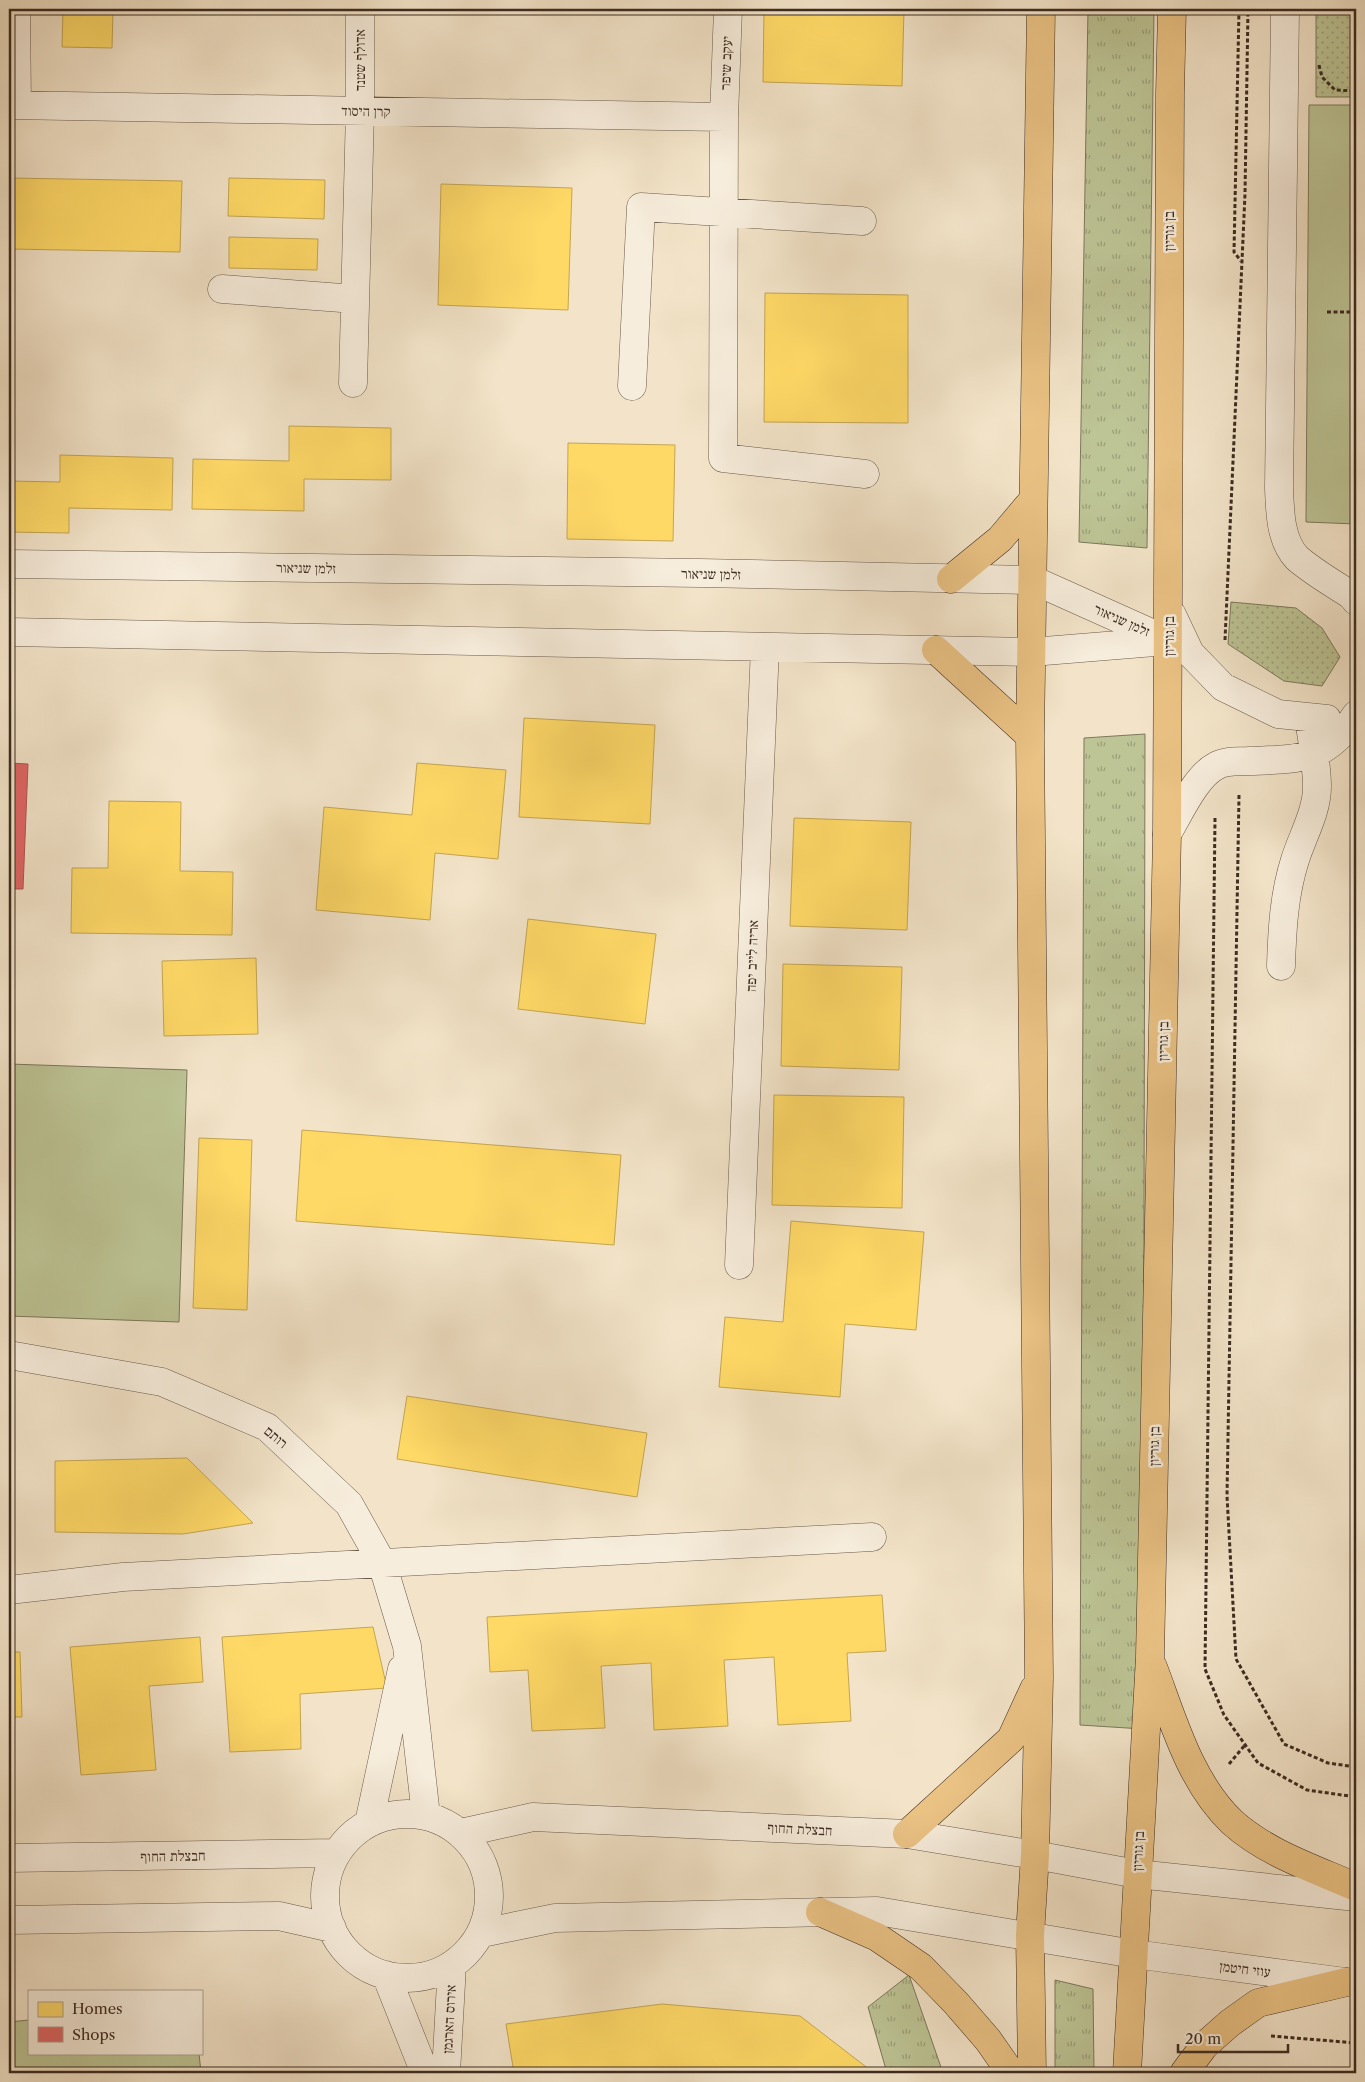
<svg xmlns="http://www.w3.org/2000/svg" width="1365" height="2082" viewBox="0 0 1365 2082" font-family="'Libre Caslon Text','Frank Ruhl Libre',serif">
<defs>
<pattern id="grass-tufts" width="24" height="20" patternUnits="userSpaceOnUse" patternTransform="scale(1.25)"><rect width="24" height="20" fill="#bdc495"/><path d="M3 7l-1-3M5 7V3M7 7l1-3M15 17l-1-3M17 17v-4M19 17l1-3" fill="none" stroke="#9b9f79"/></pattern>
<pattern id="park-dots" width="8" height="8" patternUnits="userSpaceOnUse" patternTransform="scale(1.25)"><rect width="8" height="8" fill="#bdc495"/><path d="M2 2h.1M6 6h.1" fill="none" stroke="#9b9f79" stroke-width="1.8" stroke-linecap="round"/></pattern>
</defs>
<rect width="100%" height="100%" fill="#f3e4c9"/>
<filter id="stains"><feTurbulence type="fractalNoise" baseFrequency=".004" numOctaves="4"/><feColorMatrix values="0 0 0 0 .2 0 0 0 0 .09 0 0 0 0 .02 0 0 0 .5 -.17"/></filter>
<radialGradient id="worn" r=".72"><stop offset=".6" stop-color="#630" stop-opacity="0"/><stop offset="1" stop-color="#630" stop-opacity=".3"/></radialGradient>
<path fill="url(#grass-tufts)" stroke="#7c785b" d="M1088 9H1154L1147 548 1079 542Z
M1145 734 1143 1729 1080 1725 1084 738Z
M909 1975 943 2073H887L868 2007Z
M1055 1980 1093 1989 1094 2073H1055Z"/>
<path fill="url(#park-dots)" stroke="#7c785b" d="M1316 9H1356V97H1316Z
M1231 602 1296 608 1322 628 1340 657 1322 686 1284 681 1228 644Z"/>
<path fill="#bdc495" stroke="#7c785b" d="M1309 105H1356V524L1306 522Z
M9 1064 187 1070 179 1322 9 1316Z
M29 2020V2053H199L201 2073H9V2022Z"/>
<path fill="#ffd966" stroke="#c4a551" d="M63 9H113L112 48 62 47Z
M412 9H485V13L412 11Z
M764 9H904L902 86 763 82Z
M9 178 182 181 180 252 9 249Z
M229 178 325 180 324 219 228 216Z
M441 184 572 188 568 310 438 305Z
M229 237 318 239 317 270 229 268Z
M765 293 908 295V423L764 422Z
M289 426 391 428V480L304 479V511L192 509 193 459 289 461Z
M568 443 675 445 673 541 567 539Z
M60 455 173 458 172 510 69 508V533L9 532V481L60 482Z
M524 718 655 725 650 824 519 817Z
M417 763 506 770 498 859 435 853 430 920 316 910 324 807 412 815Z
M109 801 181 802 180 871 233 872 232 935 71 933 72 868H108Z
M794 818 911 822 907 930 790 926Z
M528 919 656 934 645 1024 518 1009Z
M256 958 258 1034 164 1036 162 961Z
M783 964 902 967 899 1070 781 1066Z
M774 1095 904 1097 902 1208 772 1205Z
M302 1130 621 1155 614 1245 296 1221Z
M199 1138 252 1140 247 1310 193 1308Z
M791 1221 924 1232 916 1330 845 1324 840 1397 719 1387 725 1317 783 1322Z
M407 1396 647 1433 637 1497 397 1459Z
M187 1458 253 1523 183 1534 55 1532V1461Z
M882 1595 886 1651 847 1653 851 1721 778 1725 774 1657 724 1660 728 1726 654 1730 651 1663 601 1666 605 1728 532 1731 528 1670 490 1672 487 1617Z
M373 1627 387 1688 300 1694 301 1749 230 1752 222 1637Z
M200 1637 203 1682 149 1686 156 1770 81 1775 70 1647Z
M9 1652H20L22 1717H9Z
M662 2004 800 2016 874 2073H514L506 2024Z"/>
<path fill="#e06666" stroke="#af5551" d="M9 763 28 764 23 889H9Z"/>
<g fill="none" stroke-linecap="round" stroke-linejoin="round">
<defs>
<path id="minor" d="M16 9 17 105
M728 9 724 117 723 458 865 474
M1285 9 1279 488C1280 511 1280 540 1297 558 1313 572 1334 584 1351 595L1356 601
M9 105 724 117
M222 289 355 299
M353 383 360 111V9
M632 386 641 207 862 221
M9 564 700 573 1033 580 1169 641
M1172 615 1190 653 1223 687 1278 714 1327 719
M9 632 1032 652 1167 641
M1167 834C1179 814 1196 776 1216 766 1226 760 1239 762 1250 761 1300 759 1326 761 1356 715
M1281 966C1282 931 1284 894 1295 860 1302 837 1317 812 1317 787 1317 764 1312 741 1309 718
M739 1265 765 647
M9 1355 162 1382 267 1427 349 1504 382 1563 407 1646 426 1816
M9 1590 123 1577 872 1537
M325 1896a82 82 0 1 1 164 0a82 82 0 1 1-164 0Z
M369 1823 402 1669
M461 1833 533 1817 907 1834 1035 1855 1137 1874 1356 1897
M9 1858 336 1853
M9 1920 279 1916 332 1928
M482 1933 555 1918 877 1911 1134 1954 1345 1982
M386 1975 425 2073
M446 2073 452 1965"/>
<path id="major" d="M951 579 1000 539 1033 500
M936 650 1030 736
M1153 1667C1173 1720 1190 1782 1232 1822 1266 1853 1315 1869 1356 1887
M907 1834 1011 1739 1034 1689
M820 1912 877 1937 921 1967 956 2003 988 2040 1011 2073
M1032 2073 1030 1935 1035 1855 1039 1678 1030 736 1041 9
M1127 2073 1150 1657 1167 834 1170 94 1172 9
M1184 2073 1204 2046 1230 2023 1258 2003 1347 1982"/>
</defs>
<use href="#minor" stroke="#6a5a4b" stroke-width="29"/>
<use href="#major" stroke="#3c2c21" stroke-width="29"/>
<path stroke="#3c2c21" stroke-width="3" stroke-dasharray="4 2.5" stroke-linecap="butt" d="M1239 9 1234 252 1241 261
M1319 65 1322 77 1335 90 1356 91
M1327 312H1356
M1225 640 1245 194 1248 9
M1239 795 1227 1496 1236 1659 1284 1744 1328 1763 1356 1767
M1215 818 1205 1669 1224 1715 1258 1763 1307 1790 1356 1797
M1229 1764 1245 1745
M1271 2036 1356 2043"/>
<use href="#minor" stroke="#f7eddc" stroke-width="28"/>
<use href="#major" stroke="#eac284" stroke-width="28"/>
</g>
<g text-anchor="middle" stroke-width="5" stroke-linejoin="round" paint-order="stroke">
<g font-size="14" fill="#3c2c21" stroke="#f7eddc">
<text transform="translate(360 60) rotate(-90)" y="5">אדולף שטנד</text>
<text transform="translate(726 63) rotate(-88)" y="5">יעקב שיפר</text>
<text transform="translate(366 111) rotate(1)" y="5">קרן היסוד</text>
<text transform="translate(1169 231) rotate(-90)" y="5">בן גוריון</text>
<text transform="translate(306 568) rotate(1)" y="5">זלמן שניאור</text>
<text transform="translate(711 574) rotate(1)" y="5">זלמן שניאור</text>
<text transform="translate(1122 620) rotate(24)" y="5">זלמן שניאור</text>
<text transform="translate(1169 636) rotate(-90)" y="5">בן גוריון</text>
<text transform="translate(752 956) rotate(-88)" y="5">אריה לייב יפה</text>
<text transform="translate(1163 1041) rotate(-89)" y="5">בן גוריון</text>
<text transform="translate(276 1437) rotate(40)" y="5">רותם</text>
<text transform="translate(1154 1446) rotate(-89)" y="5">בן גוריון</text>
<text transform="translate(800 1829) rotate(3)" y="5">חבצלת החוף</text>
<text transform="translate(1138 1851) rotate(-87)" y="5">בן גוריון</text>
<text transform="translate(173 1856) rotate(-1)" y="5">חבצלת החוף</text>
<text transform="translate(1245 1969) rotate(7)" y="5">עוזי חיטמן</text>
<text transform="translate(449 2019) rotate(-87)" y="5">אירוס הארגמן</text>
</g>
</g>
<rect width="1365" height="2082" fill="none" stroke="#f3e4c9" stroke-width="30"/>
<rect x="10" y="10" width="1345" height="2062" fill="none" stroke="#3c2c21" stroke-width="2.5"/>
<rect x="15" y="15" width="1335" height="2052" fill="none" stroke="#3c2c21"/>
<rect x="28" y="1990" width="175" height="65" fill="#f7eddc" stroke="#aca091"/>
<rect x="38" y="2002" width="25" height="15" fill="#ffd966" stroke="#aca091"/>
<text x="72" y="2014" font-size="15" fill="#3c2c21">Homes</text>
<rect x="38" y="2027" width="25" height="15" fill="#e06666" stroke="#aca091"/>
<text x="72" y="2040" font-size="15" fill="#3c2c21">Shops</text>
<path d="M1178 2044v8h110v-8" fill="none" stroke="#3c2c21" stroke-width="2.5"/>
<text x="1185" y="2044" font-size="15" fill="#3c2c21" stroke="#f7eddc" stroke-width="4" paint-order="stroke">20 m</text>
<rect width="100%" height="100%" filter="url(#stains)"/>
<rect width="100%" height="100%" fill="url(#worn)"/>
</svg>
